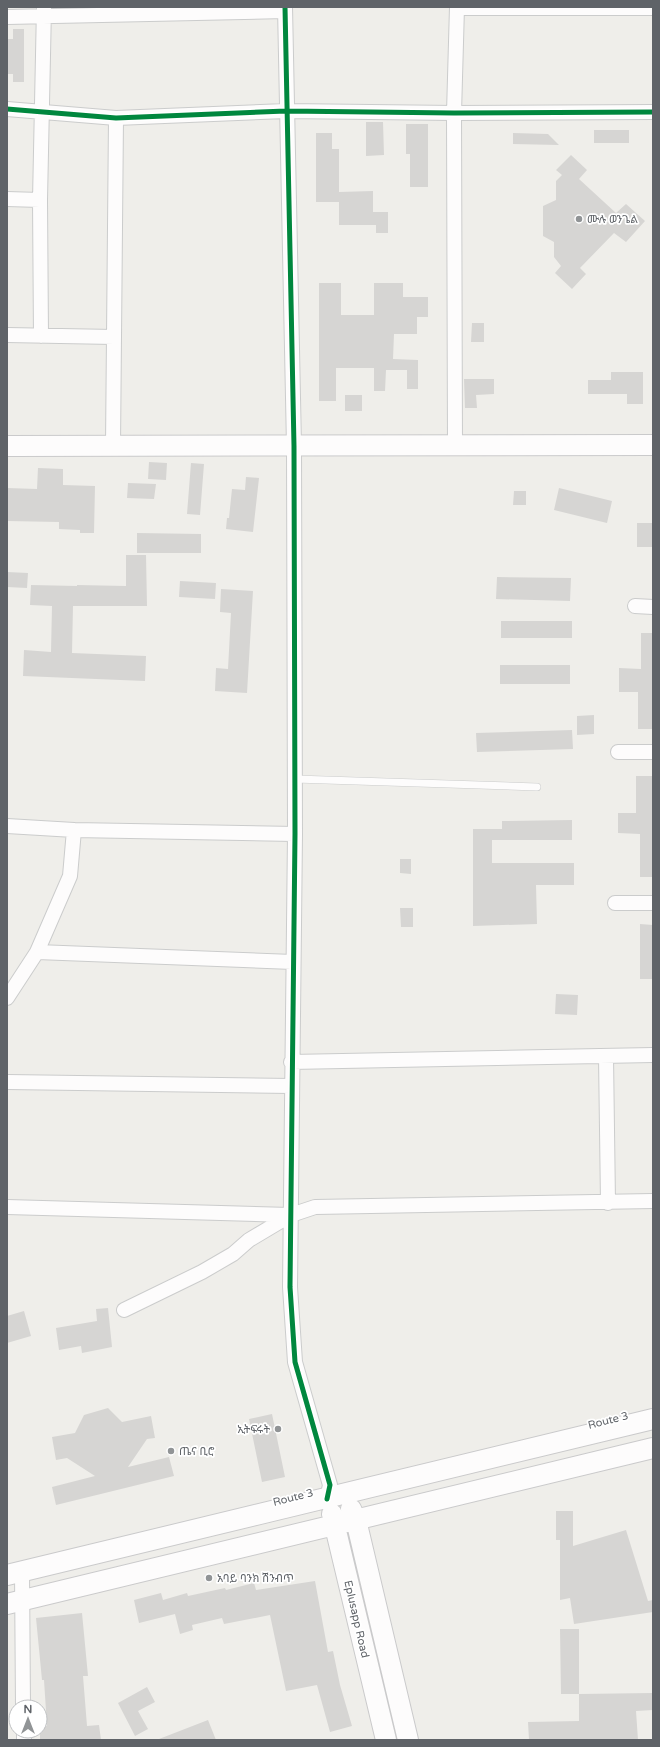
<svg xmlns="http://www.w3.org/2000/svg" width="660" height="1747" viewBox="0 0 660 1747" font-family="'Varela Round','Noto Sans Ethiopic',sans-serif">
<rect width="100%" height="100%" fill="#efeeea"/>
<path fill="#d6d5d3" d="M13 29H24V82H13V74H7V39H13Z
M366 122H383L384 155 366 156Z
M406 124H428V187H410V154H406Z
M594 130H629V143H594Z
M316 133H332V149H339V202H316Z
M513 133 548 134 559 145 513 144Z
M571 155 587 170 579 179 616 213 626 204 645 221 626 242 614 233 580 268 586 274 572 289 555 273 561 266 554 257V242L543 236V206L556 200V181L562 175 556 170Z
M373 191V212H388V233H376V225H339V192Z
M319 283H341V315H374V283H403V297H428V317H417V334H394L393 359 418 360V389H407V370H386L385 391H374V368H336V401H319Z
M472 323H484V342H471Z
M611 372H643V404H627V394H588V380H611Z
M464 379H494V394L476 395 477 408H465Z
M345 395H362V411H345Z
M149 462 167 463 166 480 148 479Z
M191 463 204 464 200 515 187 514Z
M38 468 63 469V485L95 486 94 533H80V530L59 529V522L7 521V488L37 489Z
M246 477 259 478 253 532 226 529 227 518H229L232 489 245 490Z
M128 483 156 484 154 499 127 498Z
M559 488 612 501 607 523 554 510Z
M514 491H526V505H513Z
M637 523H653V547H637Z
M137 533 201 534V553H137Z
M126 555H146L147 606H73L72 653 146 656 145 681 23 676 24 650 51 652 52 606 30 605 31 585 77 586V585L126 586Z
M7 572 28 573 27 588 7 587Z
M497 577 571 578 570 601 496 599Z
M180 581 216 583 215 599 179 597Z
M221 589 253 591 247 693 215 691 216 668 228 669 231 613 220 612Z
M501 621H572V638H501Z
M641 633H653V729H638V692H619V668L641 669Z
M500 665H570V684H500Z
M594 715V734L577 735V716Z
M572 730 573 749 477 752 476 733Z
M636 776H652L653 877H640V834L618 833V813H636Z
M572 820V840H492V863H574V885H536L537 924 473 926V829H502V821Z
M400 859H411V874L400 873Z
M400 908H413V927H401Z
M640 924 653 925V979H640Z
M556 994 578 995 577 1015 555 1014Z
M108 1308 112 1347 82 1353 81 1346 59 1350 56 1328 97 1321 96 1309Z
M24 1311 31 1336 7 1343V1316Z
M108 1408 122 1422 151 1416 155 1438 147 1439 128 1467 169 1457 174 1476 56 1505 52 1487 95 1476 67 1458 56 1460 52 1437 75 1433 84 1415Z
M272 1414 285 1477 262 1482 249 1419Z
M556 1511H573V1546L626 1530 648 1601 653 1600V1612L574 1624 570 1598 560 1600V1540H556Z
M315 1581 328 1652 333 1651 340 1685 352 1726 330 1732 317 1685 286 1691 270 1615 224 1624 222 1618 192 1625 193 1630 180 1634 175 1614 139 1623 134 1600 161 1593 163 1600 187 1593 188 1596 225 1588 226 1590 254 1583 256 1590Z
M82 1613 88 1676H83L87 1726 99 1725 101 1740H40V1726H47L44 1680H42L36 1618Z
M560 1629H579V1694H561Z
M147 1687 155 1702 138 1711 148 1729 135 1736 118 1703Z
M652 1693 653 1710 636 1711 638 1740H529L528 1722 579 1721V1694Z
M208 1720 216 1740H159V1739Z"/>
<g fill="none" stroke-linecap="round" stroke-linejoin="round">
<defs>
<path id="lane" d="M295 779 537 787"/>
<path id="street" d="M285 7 294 446 295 834 290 1287 295 1362 330 1485 327 1499
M457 8H653
M7 17 285 11
M7 109 116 118 286 111 454 113 653 112
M7 199 40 200
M7 335 114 337
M41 336 40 200 44 7
M113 446 116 118
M455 446 454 113 457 7
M635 606 653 607
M618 752H653
M7 826 74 830 295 834
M615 903H653
M37 952 293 962
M7 998 37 952 70 876 74 830
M606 1056 608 1203
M291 1062 653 1055
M7 1082 291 1086
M7 1207 290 1215
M124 1310 202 1272 233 1254 249 1240 291 1215 315 1207 653 1201
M22 1572 23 1707
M24 1731V1740"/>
<path id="secondary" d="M7 446 653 445
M351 1509 356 1520 408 1740
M332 1514 386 1740
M7 1575 653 1419
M7 1604 653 1448"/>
</defs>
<use href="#lane" stroke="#cbcccc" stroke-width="8"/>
<use href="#street" stroke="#cbcccc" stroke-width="16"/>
<use href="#secondary" stroke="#cacacb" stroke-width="22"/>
<use href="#lane" stroke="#fdfcfc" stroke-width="7"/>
<use href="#street" stroke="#fdfcfc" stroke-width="14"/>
<use href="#secondary" stroke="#fdfcfc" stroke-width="20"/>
<defs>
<path id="cycleway" d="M285 7 294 446 295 834 290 1287 295 1362 330 1485 327 1499
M7 109 116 118 286 111 454 113 653 112"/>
</defs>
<use href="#cycleway" stroke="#fff" stroke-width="8"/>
<use href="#cycleway" stroke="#00873e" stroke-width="5"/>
</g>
<g fill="#919496" stroke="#fff" stroke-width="1.5">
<circle cx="579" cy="219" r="4"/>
<circle cx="278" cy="1429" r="4"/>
<circle cx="171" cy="1451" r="4"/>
<circle cx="209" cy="1578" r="4"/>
</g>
<g text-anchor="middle" stroke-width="3.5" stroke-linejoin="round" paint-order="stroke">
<g font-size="11" fill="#5f6368" stroke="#fff" text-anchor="start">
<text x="587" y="223">ሙሉ ወንጌል</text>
<text x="270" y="1433" text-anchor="end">ኢትፍሩት</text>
<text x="179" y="1455">ጤና ቢሮ</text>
<text x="217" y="1582">አባይ ባንክ ሽንብጥ</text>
</g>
<g font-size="11" fill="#5f6368" stroke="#fff">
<text transform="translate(608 1420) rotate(-14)" y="4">Route 3</text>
<text transform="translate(293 1497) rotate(-14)" y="4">Route 3</text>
<text transform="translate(357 1619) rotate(77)" y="4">Eplusapp Road</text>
</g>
</g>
<rect width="660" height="1747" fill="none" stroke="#5f6368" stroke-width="16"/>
<g transform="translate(28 1719)"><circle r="19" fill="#ffffff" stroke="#bfc1c3"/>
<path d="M0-3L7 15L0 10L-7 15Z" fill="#919496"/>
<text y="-6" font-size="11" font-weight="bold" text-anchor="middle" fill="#5f6368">N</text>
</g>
</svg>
